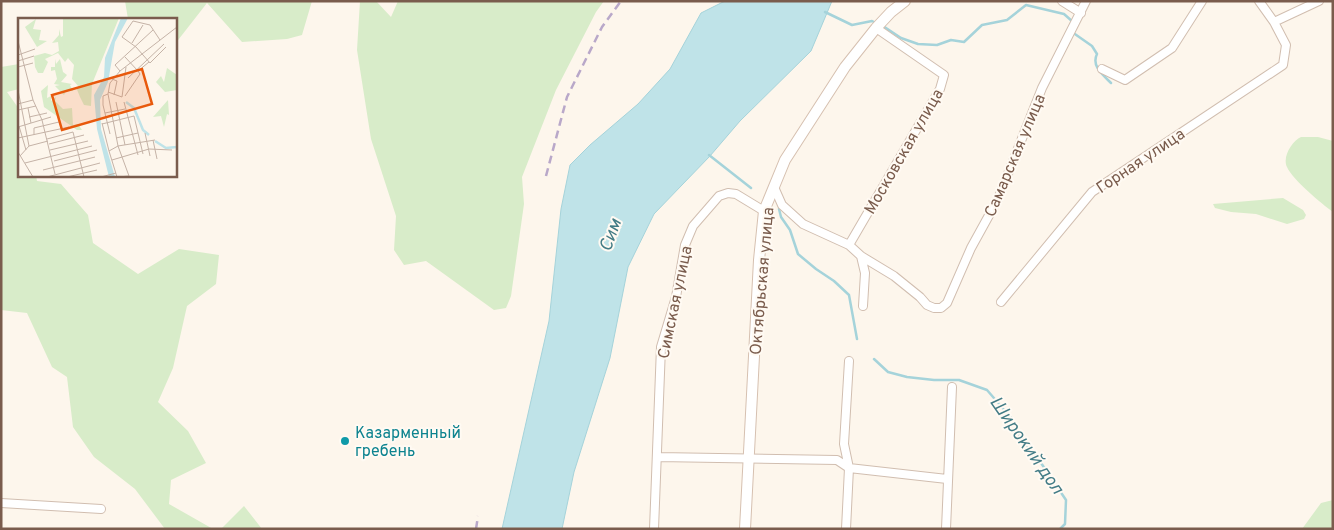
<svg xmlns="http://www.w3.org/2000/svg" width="1334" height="530" viewBox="0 0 1334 530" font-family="Overpass,sans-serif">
<rect width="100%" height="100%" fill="#fdf6ec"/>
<path fill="#d8ecc9" d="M125 1H312L302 35 287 39 242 42 207 3 175 44V19H128Z
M360 1H376L391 17 398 1H604L596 12 556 90 522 177 524 204 511 296 506 308 494 310 426 261 404 265 394 250 396 216 371 139 357 50Z
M19 64V89L7 92 19 109V175H36L37 181 61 184 88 215 93 243 138 274 179 249 219 255 216 284 187 306 173 368 158 402 188 431 206 463 171 480 169 504 213 529H165L135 489 94 457 73 427 67 377 52 367 27 313 1 310V67Z
M1301 137H1318L1333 141V212C1322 204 1292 179 1287 167 1282 157 1292 141 1301 137Z
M1283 198 1303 210 1306 215 1304 219 1287 224 1256 214 1231 212 1215 208 1213 204Z
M1333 500V529H1302L1321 503Z
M244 506 262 529H221Z"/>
<path fill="#bfe3e8" stroke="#a5d3da" d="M725 1H832L811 51 740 121 710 156 654 214 628 267 610 358 574 472 562 529H502L549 321 561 209 570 165 590 145 638 104 670 69 701 13Z"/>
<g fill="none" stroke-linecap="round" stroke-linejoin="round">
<path stroke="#a5d3da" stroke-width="2.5" d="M825 12 852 25 872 21 876 23
M883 26 901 38 918 44 937 45 951 40 964 42 982 25 1007 20 1026 5 1064 14 1073 22
M1072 32 1092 46 1097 54C1091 66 1103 75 1111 83
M709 155 751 188
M779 209 781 217 790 230 798 254 816 269 834 281 849 295 857 339
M874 359 888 372 907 377 934 380H959L987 390 1012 419 1022 441 1039 460 1066 500 1065 524 1060 529"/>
<defs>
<path id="minor" d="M1062 1 1081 13
M1259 1 1274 22 1319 1
M1102 69 1125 80 1172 48 1202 1
M774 187 782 205 803 224 849 245 861 256 894 276 920 297 927 305 934 308H941L947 303 971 248 998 199 1042 88 1086 1
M849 245 940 89 944 75 876 28
M861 256 865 273 863 306
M1001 302 1092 192 1283 65 1286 45 1274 22
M658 457 837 460 849 468 947 479
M1 503 101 509
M654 529 661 347 676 297 685 245 693 226 719 196 728 193 736 194 764 211
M846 529 849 468 844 444 849 361
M946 529 952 387"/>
<path id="secondary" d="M745 529 759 260 764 211 785 160 845 67 876 28 891 12 905 1"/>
</defs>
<use href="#minor" stroke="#d1beb0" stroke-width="10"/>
<use href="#secondary" stroke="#d6c0b0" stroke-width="12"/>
<use href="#minor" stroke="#fff" stroke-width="8"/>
<use href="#secondary" stroke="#fff" stroke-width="10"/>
<path stroke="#b9a8c9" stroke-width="2.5" stroke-dasharray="8 5" stroke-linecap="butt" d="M546 176 567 97 602 27 621 1
M476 529 478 516"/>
</g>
<circle fill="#0f9aa8" stroke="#fffaf3" stroke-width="2" cx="345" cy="441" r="5"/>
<g text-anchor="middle" stroke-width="4" stroke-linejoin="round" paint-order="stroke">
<g font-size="16" fill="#7a5c4d" stroke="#fffaf3">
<text transform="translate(903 151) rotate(-60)" y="6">Московская улица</text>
<text transform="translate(1014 155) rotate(-67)" y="6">Самарская улица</text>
<text transform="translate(1140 160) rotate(-34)" y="6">Горная улица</text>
<text transform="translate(761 281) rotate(-85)" y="6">Октябрьская улица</text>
<text transform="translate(674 302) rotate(-78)" y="6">Симская улица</text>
</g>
<g font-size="16" fill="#0d838f" stroke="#fffaf3" text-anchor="start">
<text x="355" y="438">Казарменный<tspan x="355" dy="18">гребень</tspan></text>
</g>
<g font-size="18" font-style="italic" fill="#437c86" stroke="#fffaf3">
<text transform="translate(610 235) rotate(-70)" y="6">Сим</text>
<text transform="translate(1027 445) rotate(55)" y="6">Широкий дол</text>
</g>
</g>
<g transform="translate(18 18)">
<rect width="159" height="159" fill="#fdf6ec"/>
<path d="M45 0H101L74 66 73 88 66 87 62 79 58 69H61L54 61 56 47 50 40 47 44 40 35 27 41 30 44 25 55H20L17 49 16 38 27 35 34 37 41 33 40 24 34 25 41 17V11L43 19 45 18ZM18 1 15 11 23 12 21 22 29 23 19 29 7 9ZM37 41 38 46 42 41 45 54 49 57 43 64 54 66 52 67 55 73H48L46 77 37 68 42 67 36 66 39 61 37 52 33 53V49H37ZM149 50 159 57V72L147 74 138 64 143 58 146 64ZM30 67 29 80 33 78V83L38 79 37 83 45 91 54 90 55 107 60 106 64 112H59L26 89 23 73ZM150 82 151 97 149 96 146 109 143 98 135 99Z" fill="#d8ecc9"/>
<path d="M103 0H110L97 24 90 64 82 82 83 111 97 159H91L79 111 76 77 86 59 87 40Z" fill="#bfe3e8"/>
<path fill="none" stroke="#bfe3e8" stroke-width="2.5" d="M108 84 116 90 125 112 131 117M137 123 148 130 159 129"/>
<path fill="none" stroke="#c5b3a7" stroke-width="1" d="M142 22 132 7 115 3 104 19 118 29 132 45 148 29M0 23 15 82 24 102 37 156M114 25 125 7M0 37 17 31M107 39 120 53 131 44M0 43 16 38M0 49 15 45M102 53 97 47 135 12M110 60 146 26M94 61 99 63 96 77M0 72 11 128M90 74 104 79 108 49M90 76 85 78V87L92 116M107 78 122 56 120 53M98 84 107 127M106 84 120 137M0 86 15 82M10 90 13 105M0 92 18 88M87 95 107 91M11 99 29 95M84 105 91 133M84 106 116 98 125 136M1 108 8 132M0 109 33 99M127 115 132 138M16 117V110L41 104M0 120 51 109M98 120 120 115M29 121 55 114 66 159M135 122 139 141M31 126 66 117M32 132 70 123M0 134 15 159M2 138 11 128 30 123M94 142 131 131 154 132M36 143 79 132M7 145 74 128M25 152 77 139M29 159 82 145M49 159 79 152M83 159 98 155M99 159 91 133 100 128 90 76 92 65 102 53 159 9M100 159 111 158 100 128 137 122"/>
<path fill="#e8590c" fill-opacity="0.15" stroke="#e8590c" stroke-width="2.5" d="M124 51 134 86 44 112 34 77Z"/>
<rect width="159" height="159" fill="none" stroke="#7a5c4d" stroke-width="2.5"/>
</g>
<rect width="1334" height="530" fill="none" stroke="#7a5c4d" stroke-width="5"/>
</svg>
